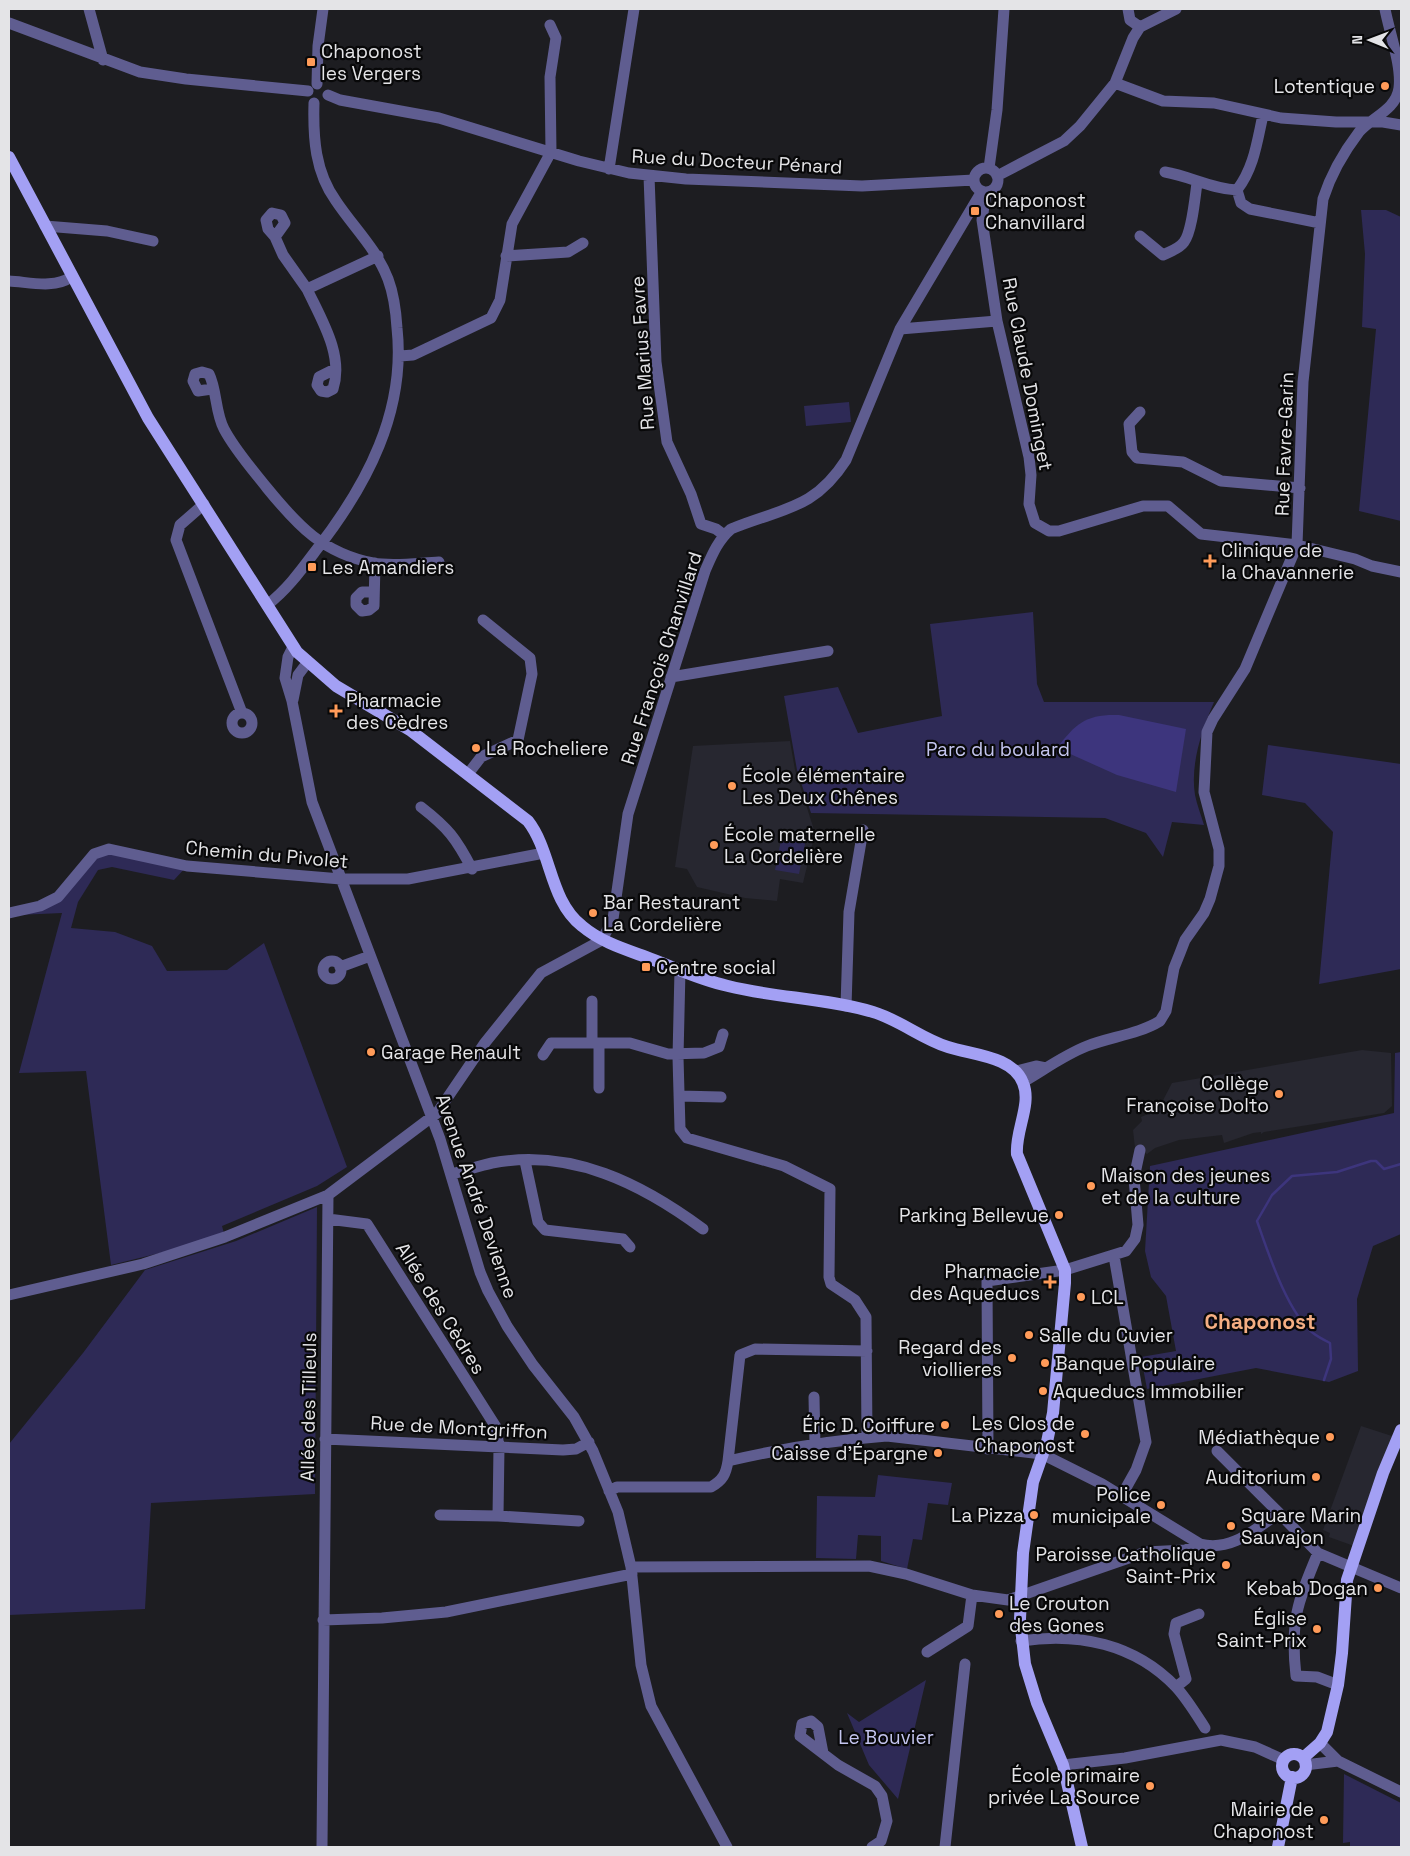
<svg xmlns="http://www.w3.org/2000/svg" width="1410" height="1856" viewBox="0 0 1410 1856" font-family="'Space Grotesk',sans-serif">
<rect width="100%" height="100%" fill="#1d1d21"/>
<path fill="#272730" d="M790 741 795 770 815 833 803 883 780 879 777 901 745 898 697 887 687 869 675 867 693 746Z
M1362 1050 1391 1053 1392 1106 1384 1113 1264 1132 1261 1134V1132L1253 1133 1224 1143 1222 1135 1179 1140 1155 1148 1147 1154 1135 1148 1133 1130 1142 1121 1141 1117 1158 1110 1172 1083Z
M1361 1426 1392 1436 1354 1546 1329 1537 1330 1533 1323 1530Z"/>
<path fill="#2e2a56" d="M1361 210H1386L1401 217V521L1359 511 1376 329 1362 327 1365 254Z
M849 402 851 422 806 426 804 406Z
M1033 612 1037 684 1044 702H1214C1202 730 1190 764 1195 795 1197 805 1201 815 1204 825L1172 822 1163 857 1146 833 1105 818 811 813 797 770 784 696 838 687 858 733 942 716 930 624Z
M1268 745 1401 764V969L1319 984 1333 832 1305 803 1262 795Z
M783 830 807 834 799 874 775 870Z
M109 849 187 866 174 880 112 867 98 870 78 902 71 928 115 932 152 946 167 971 227 970 264 943 347 1167 317 1186 222 1226 225 1237 111 1265 86 1071 19 1073 62 913 18 915 58 897 94 854Z
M1401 1052V1234L1373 1246 1357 1299 1358 1371 1329 1382 1256 1368 1147 1389 1141 1357 1176 1351 1166 1296 1151 1277 1145 1251 1150 1166 1394 1113 1395 1053Z
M317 1207 315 1494 151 1503 145 1609 9 1615V1444L83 1353 145 1270 236 1241Z
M878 1475 952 1483 948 1505 928 1503 922 1540 913 1539 907 1569 881 1561V1536L858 1535 856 1559 816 1558 817 1496 875 1497Z
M926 1680 898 1799 869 1765 847 1713 859 1722Z
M1344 1774 1401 1803V1847H1350V1842L1343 1843Z"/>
<path fill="#3d357d" d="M1119 715 1186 729 1176 792 1117 775 1057 748C1076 723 1086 714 1119 715Z"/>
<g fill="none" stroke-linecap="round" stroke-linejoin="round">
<path stroke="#3d357d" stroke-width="2.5" d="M1324 1380 1331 1359 1330 1343C1324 1340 1318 1337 1313 1333 1287 1312 1268 1252 1257 1221L1272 1195 1292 1176 1337 1172 1371 1161H1376L1384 1169 1401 1164"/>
<path stroke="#5f5d90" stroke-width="11" d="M89 9 103 60
M1128 9 1130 20 1140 27
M9 23 140 72 186 79 308 91
M1115 83 1163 101 1214 103 1281 118 1336 122H1383L1401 125
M317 84 318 46 323 9
M328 95 340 100 439 118 579 161 629 173 686 179 862 186 974 180
M1263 115C1257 142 1254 168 1237 190L1241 203 1250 209 1320 223
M974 180a12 12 0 1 1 24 0a12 12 0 1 1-24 0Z
M989 168 997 110 1004 9
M609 169 634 9
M1165 172C1190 176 1211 189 1237 190
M649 176 656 362 667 442 691 494 701 524 716 529 724 535
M997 176 1064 141 1080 126 1115 83 1133 38 1140 27 1176 9
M986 192 982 220 997 321 1029 457 1031 475 1029 504 1035 523 1049 531H1059L1143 506H1168L1201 534 1297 545 1355 559 1372 566 1401 572
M45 226 107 231 153 241
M1140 236 1163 255C1171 251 1179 249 1184 242 1192 232 1195 197 1197 183
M275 237 285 223 281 215 272 213 266 220 268 229 275 237 283 255 307 289
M506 256 568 252 583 243
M9 281C29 282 54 289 71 277
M900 329 997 321
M400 356 413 355 491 318 500 300 512 224 551 152 550 77 556 38 550 25
M335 369 319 377 317 385 321 391 327 392 333 389C344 355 321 319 307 289L378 256
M212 389 198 391 193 381 195 374 202 372 209 374C217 390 215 412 224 429 235 450 252 469 267 488 298 526 323 553 373 563 393 567 418 563 439 562
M1140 412 1129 424 1132 452 1137 458 1183 462 1221 481 1300 488
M204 504 180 525 176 540 242 713
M373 592H362L356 598V605L362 611 369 610 374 606 375 563
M267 605C287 590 302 569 317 549 367 485 406 411 397 328 396 312 394 295 388 279 376 248 354 228 336 201 315 172 313 138 314 103
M293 647 288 657 285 678 292 701 312 802 440 1139 480 1272 488 1291 507 1326 533 1365 574 1417 593 1451 618 1512 631 1567 641 1665 651 1706 727 1847
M671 677 828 651
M293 700 298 675 307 663
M232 723a10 10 0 1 1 20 0a10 10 0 1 1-20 0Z
M468 774 481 757 518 740 532 674 530 658 483 620
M421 807C448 828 456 838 472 869
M9 913 40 906 58 897 94 854 109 849 187 866 341 879H408L544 853
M323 970a9 9 0 1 1 18 0a9 9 0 1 1-18 0Z
M340 967 370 956
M680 970 678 1057 680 1129 687 1138 784 1166 830 1189 829 1277 831 1284 855 1300 866 1317 867 1438
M846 1006 849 912 863 830
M592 1043V1001
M543 1055 551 1043H630L668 1054 704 1053 719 1047 723 1034
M1017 1071 1036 1066 1046 1068
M1023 1082C1044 1070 1064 1055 1087 1046 1110 1037 1139 1034 1160 1021L1166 1011 1174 968 1180 953 1185 940 1204 913 1210 899 1219 866V849L1204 792 1207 732 1213 719 1245 669 1297 545 1303 382 1323 199C1331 174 1343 153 1359 132 1372 117 1396 110 1399 88 1402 66 1389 31 1385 9
M599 1088V1043
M679 1096 721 1097
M525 1161 538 1222 545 1230 623 1239 630 1247
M451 1174C465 1171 478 1166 492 1163 572 1148 642 1184 703 1229
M328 1219 367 1224 496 1427 499 1447 498 1516
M1114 1256 1146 1442 1136 1470 1122 1495
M9 1295 143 1264 225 1237 328 1195 437 1113 484 1044 541 973 602 940 613 919 628 814 705 571C712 555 718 540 731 529 782 508 814 510 846 460L900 329 982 191
M814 1397 815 1445
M325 1439 563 1450 576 1449 589 1442
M988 1449 987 1281 1065 1270 1126 1251 1135 1239 1138 1225 1134 1178 1140 1150
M1217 1451 1279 1513
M728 1461 740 1355 755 1349 867 1351
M609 1491 617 1487H711C723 1480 726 1474 728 1461 780 1449 834 1440 887 1436L1042 1454 1102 1484 1200 1544C1231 1552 1254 1530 1279 1513L1318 1553 1401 1588
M440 1515 498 1516 579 1521
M1318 1553C1297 1603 1290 1622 1296 1676L1317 1677 1338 1685
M631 1567 869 1566 906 1574 972 1595 1008 1600 1146 1552 1185 1550 1200 1544
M323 1620 382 1618 446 1612 632 1574
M1021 1641C1078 1632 1135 1644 1176 1687 1187 1699 1196 1714 1205 1728
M927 1652 968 1626 972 1595
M1176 1687 1186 1679 1174 1634 1176 1623 1199 1614
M1320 1743 1338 1761 1401 1792
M823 1753 818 1727 811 1721 802 1724 800 1736 838 1765 875 1786 882 1796 887 1821 881 1841 872 1847
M1063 1765 1125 1758 1221 1740 1255 1747 1284 1760
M1305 1765 1338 1761
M322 1847 328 1195
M945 1847 965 1664"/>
<path stroke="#a3a0f4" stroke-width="12" d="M9 157 148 418 297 652 336 686 410 730 528 821C552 852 549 900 582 926 601 942 624 949 646 957 673 967 700 980 728 986 775 998 826 998 873 1012 900 1020 922 1039 948 1047 972 1055 1013 1056 1023 1083 1032 1104 1015 1131 1017 1154L1065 1270V1283L1053 1413 1047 1442 1033 1482 1023 1553 1020 1619 1025 1664 1037 1703 1063 1765 1082 1847
M1282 1766a12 12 0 1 1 24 0a12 12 0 1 1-24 0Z
M1303 1758 1320 1743 1327 1732 1338 1685 1342 1653 1347 1580 1383 1473 1401 1430
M1278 1847 1292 1777"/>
</g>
<g fill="#ff9b59" stroke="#080809" stroke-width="2">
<rect x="306" y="57" width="10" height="10" rx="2.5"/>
<circle cx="1385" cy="86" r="5"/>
<rect x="970" y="206" width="10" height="10" rx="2.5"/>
<path d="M1207.5 553.5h5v5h5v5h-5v5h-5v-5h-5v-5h5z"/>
<rect x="307" y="562" width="10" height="10" rx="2.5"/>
<path d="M333.5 703.5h5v5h5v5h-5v5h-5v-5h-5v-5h5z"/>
<circle cx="476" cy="748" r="5"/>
<circle cx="732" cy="786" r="5"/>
<circle cx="714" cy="845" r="5"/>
<circle cx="593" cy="913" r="5"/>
<rect x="641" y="962" width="10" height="10" rx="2.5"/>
<circle cx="371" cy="1052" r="5"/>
<circle cx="1279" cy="1094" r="5"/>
<circle cx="1091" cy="1186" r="5"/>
<circle cx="1059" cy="1215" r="5"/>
<path d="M1047.5 1274.5h5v5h5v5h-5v5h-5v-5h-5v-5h5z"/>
<circle cx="1081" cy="1297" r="5"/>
<circle cx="1029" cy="1335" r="5"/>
<circle cx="1012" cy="1358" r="5"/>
<circle cx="1045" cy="1363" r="5"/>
<circle cx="1043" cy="1391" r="5"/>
<circle cx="945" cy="1425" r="5"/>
<circle cx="1085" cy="1434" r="5"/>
<circle cx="1330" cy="1437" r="5"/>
<circle cx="938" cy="1453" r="5"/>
<circle cx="1316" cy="1477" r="5"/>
<circle cx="1161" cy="1505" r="5"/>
<circle cx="1034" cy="1515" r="5"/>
<circle cx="1231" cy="1526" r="5"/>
<circle cx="1226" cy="1565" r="5"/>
<circle cx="1378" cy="1588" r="5"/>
<circle cx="999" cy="1614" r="5"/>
<circle cx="1317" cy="1629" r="5"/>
<circle cx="1150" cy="1786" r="5"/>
<circle cx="1324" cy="1820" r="5"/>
</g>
<g text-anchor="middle" stroke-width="4.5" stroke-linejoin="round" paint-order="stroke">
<g font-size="19" fill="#e4e4e7" stroke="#080809" text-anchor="start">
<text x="321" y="58">Chaponost<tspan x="321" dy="22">les Vergers</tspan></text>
<text x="1375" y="93" text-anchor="end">Lotentique</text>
<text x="985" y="207">Chaponost<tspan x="985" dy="22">Chanvillard</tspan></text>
<text x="1221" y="557">Clinique de<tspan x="1221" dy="22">la Chavannerie</tspan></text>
<text x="322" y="574">Les Amandiers</text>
<text x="346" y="707">Pharmacie<tspan x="346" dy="22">des Cèdres</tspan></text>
<text x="486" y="755">La Rocheliere</text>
<text x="742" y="782">École élémentaire<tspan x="742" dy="22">Les Deux Chênes</tspan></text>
<text x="724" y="841">École maternelle<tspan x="724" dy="22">La Cordelière</tspan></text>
<text x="603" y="909">Bar Restaurant<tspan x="603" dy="22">La Cordelière</tspan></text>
<text x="656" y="974">Centre social</text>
<text x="381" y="1059">Garage Renault</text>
<text x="1269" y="1090" text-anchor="end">Collège<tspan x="1269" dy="22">Françoise Dolto</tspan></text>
<text x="1101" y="1182">Maison des jeunes<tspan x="1101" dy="22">et de la culture</tspan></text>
<text x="1049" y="1222" text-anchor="end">Parking Bellevue</text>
<text x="1040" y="1278" text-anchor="end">Pharmacie<tspan x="1040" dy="22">des Aqueducs</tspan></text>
<text x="1091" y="1304">LCL</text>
<text x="1039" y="1342">Salle du Cuvier</text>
<text x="1002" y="1354" text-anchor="end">Regard des<tspan x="1002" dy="22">viollieres</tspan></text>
<text x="1055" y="1370">Banque Populaire</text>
<text x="1053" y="1398">Aqueducs Immobilier</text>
<text x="1075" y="1430" text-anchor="end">Les Clos de<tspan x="1075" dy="22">Chaponost</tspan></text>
<text x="935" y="1432" text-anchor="end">Éric D. Coiffure</text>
<text x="1320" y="1444" text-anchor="end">Médiathèque</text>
<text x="928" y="1460" text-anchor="end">Caisse d'Épargne</text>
<text x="1306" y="1484" text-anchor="end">Auditorium</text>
<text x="1151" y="1501" text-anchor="end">Police<tspan x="1151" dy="22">municipale</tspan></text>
<text x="1024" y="1522" text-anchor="end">La Pizza</text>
<text x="1241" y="1522">Square Marin<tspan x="1241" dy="22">Sauvajon</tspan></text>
<text x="1216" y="1561" text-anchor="end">Paroisse Catholique<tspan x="1216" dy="22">Saint-Prix</tspan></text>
<text x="1368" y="1595" text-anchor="end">Kebab Dogan</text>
<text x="1009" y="1610">Le Crouton<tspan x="1009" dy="22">des Gones</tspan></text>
<text x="1307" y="1625" text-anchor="end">Église<tspan x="1307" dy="22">Saint-Prix</tspan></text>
<text x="1140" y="1782" text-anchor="end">École primaire<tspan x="1140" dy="22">privée La Source</tspan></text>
<text x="1314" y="1816" text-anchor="end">Mairie de<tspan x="1314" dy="22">Chaponost</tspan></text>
</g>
<g font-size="19" fill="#e4e4e7" stroke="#080809">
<text transform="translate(737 161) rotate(3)" y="7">Rue du Docteur Pénard</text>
<text transform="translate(642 353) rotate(-94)" y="7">Rue Marius Favre</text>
<text transform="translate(1028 374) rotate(79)" y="7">Rue Claude Dominget</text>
<text transform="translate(1284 444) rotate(-88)" y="7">Rue Favre-Garin</text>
<text transform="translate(661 658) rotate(-72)" y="7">Rue François Chanvillard</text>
<text transform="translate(267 854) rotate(5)" y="7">Chemin du Pivolet</text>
<text transform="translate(477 1196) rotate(71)" y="7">Avenue André Devienne</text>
<text transform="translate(441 1308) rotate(58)" y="7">Allée des Cèdres</text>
<text transform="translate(308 1407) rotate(-89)" y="7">Allée des Tilleuls</text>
<text transform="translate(459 1427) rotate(3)" y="7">Rue de Montgriffon</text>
</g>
<g font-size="19" fill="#c4c5ef" stroke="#080809">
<text x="998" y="756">Parc du boulard</text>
<text x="886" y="1744">Le Bouvier</text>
</g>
<g font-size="21" font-weight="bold" fill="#f4ae83" stroke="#080809">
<text x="1260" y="1329">Chaponost</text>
</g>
</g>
<rect width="1410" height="1856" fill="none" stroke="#e4e4e7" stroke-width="20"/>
<g transform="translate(1370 40) rotate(271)" stroke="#080809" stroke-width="4" paint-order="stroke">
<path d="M0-4L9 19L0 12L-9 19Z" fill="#e4e4e7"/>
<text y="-8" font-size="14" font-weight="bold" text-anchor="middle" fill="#e4e4e7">N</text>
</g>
</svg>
